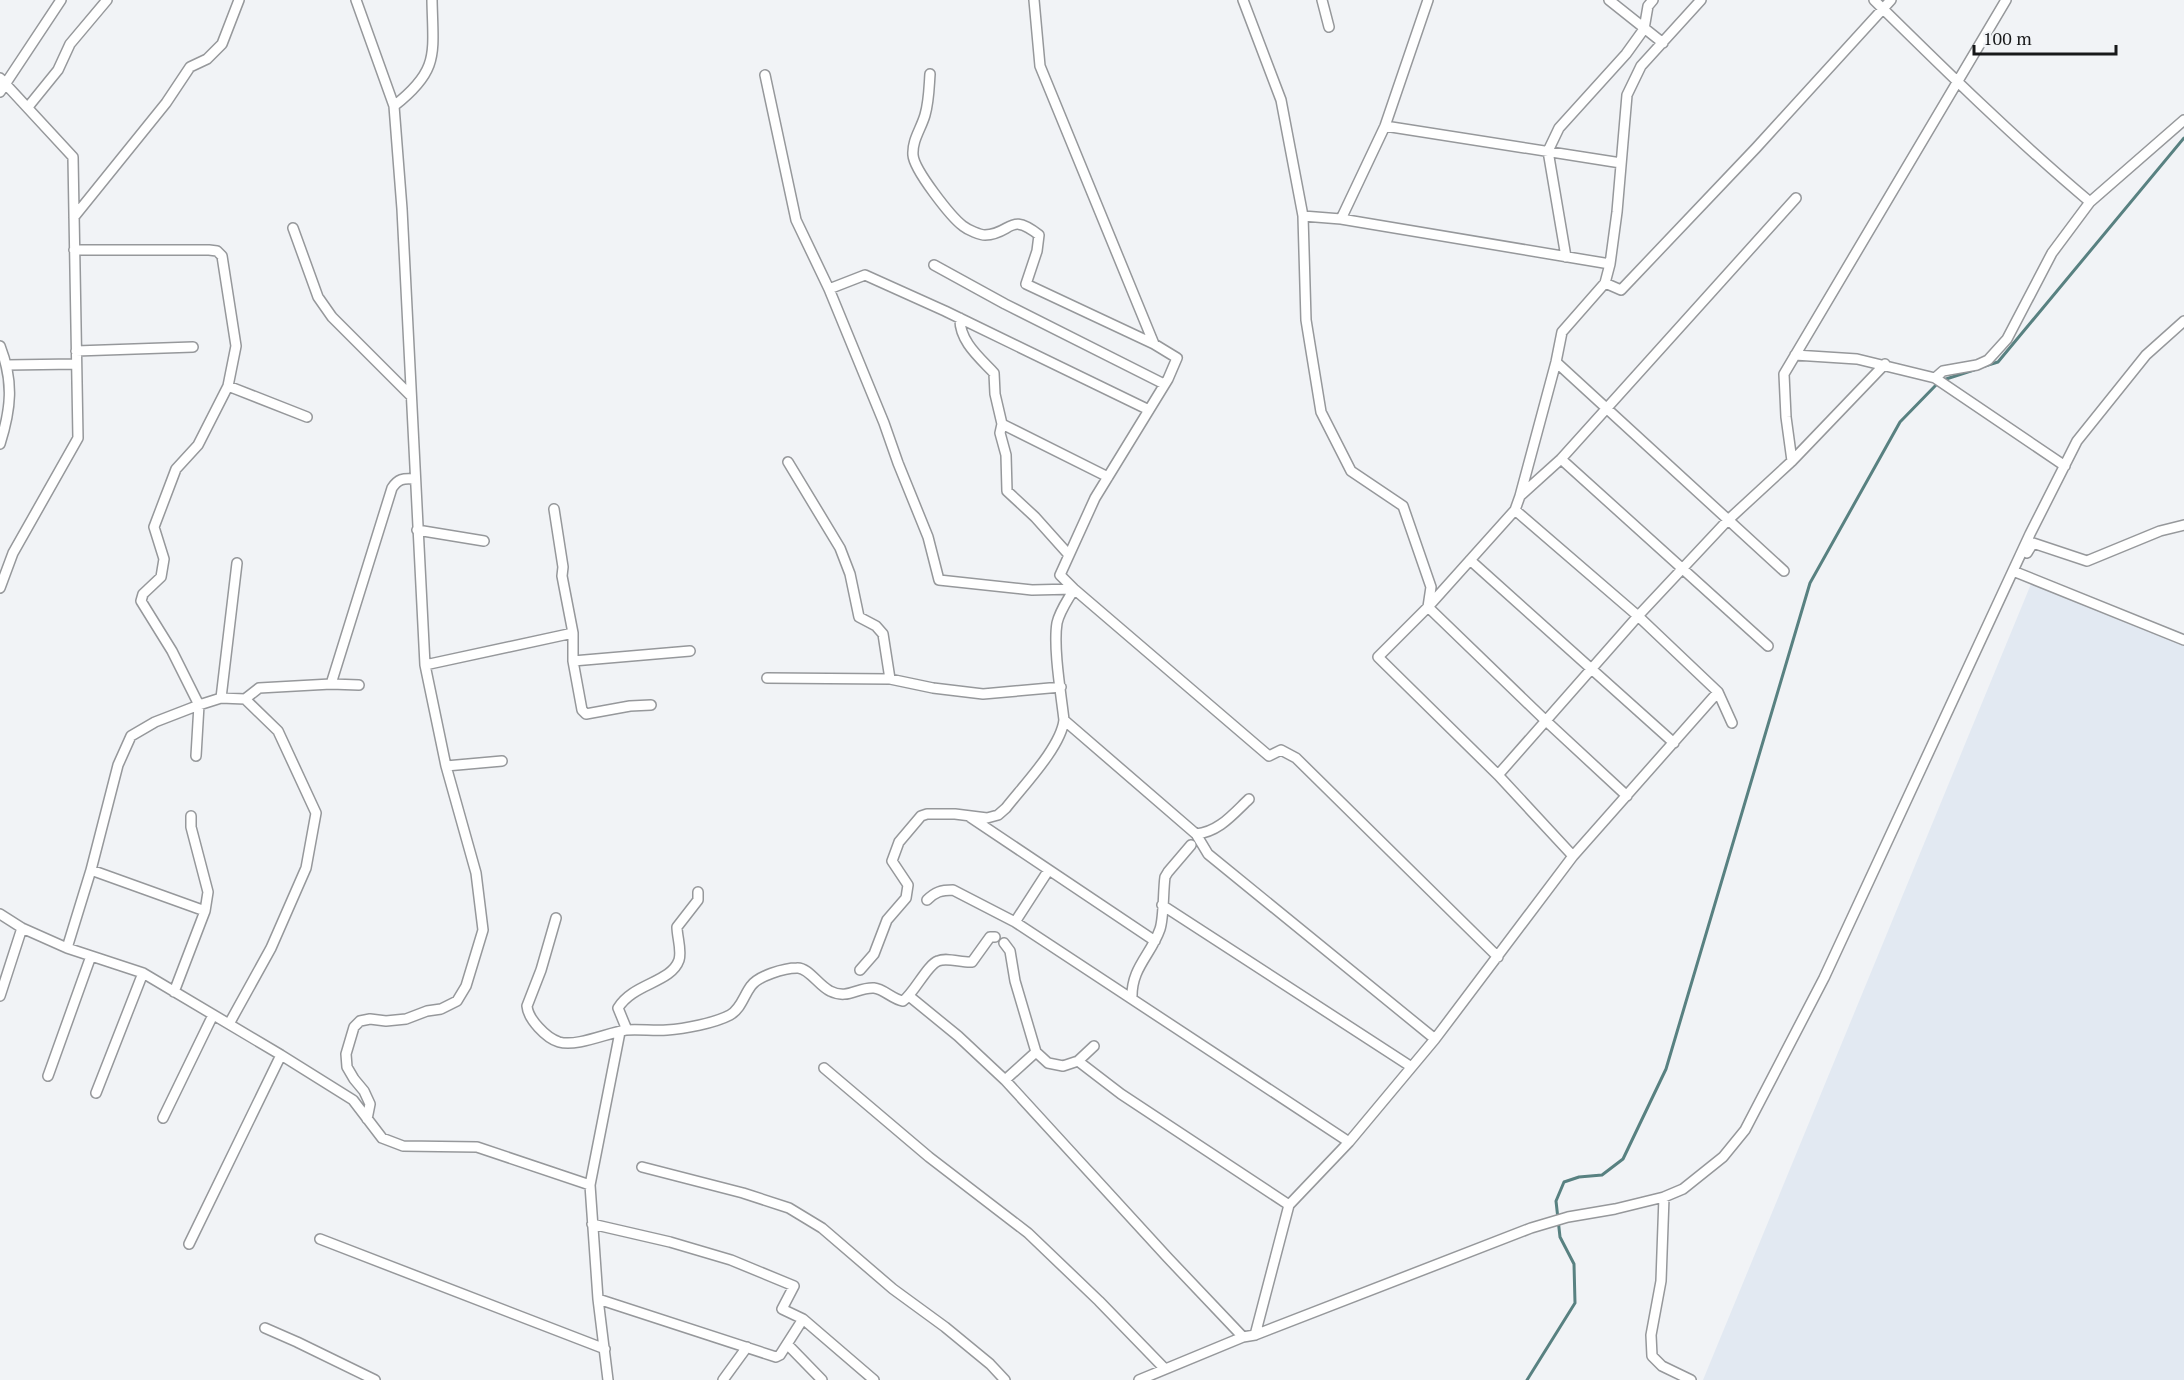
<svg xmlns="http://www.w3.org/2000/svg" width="2184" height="1380" viewBox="0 0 2184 1380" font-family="'PT Serif',serif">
<rect width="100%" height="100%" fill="#f1f3f6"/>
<path fill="#e2e9f2" d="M2031 584 2184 645V1380H1703Z"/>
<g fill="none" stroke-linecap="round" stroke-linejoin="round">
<path stroke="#588181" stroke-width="3" d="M1985 366 1998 362 2184 138
M1943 380 1974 370
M1527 1380 1575 1303 1574 1264 1560 1237 1556 1201 1564 1182 1579 1177 1602 1175 1623 1159 1666 1069 1810 583 1900 422 1937 384"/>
<defs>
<path id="minor" d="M356 0 394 106 402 209 425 665 446 766 476 873 483 930 466 986 457 1001 441 1009 427 1011 406 1019 386 1021 370 1019 360 1021 354 1027 346 1054 347 1067 354 1079 364 1091 370 1104 367 1119
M1034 0 1040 66 1154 344 1177 358 1168 379 1095 498 1060 575 1074 589 1269 756 1281 750 1296 758 1498 957
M1243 0 1281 100 1303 216 1306 320 1321 412 1351 471 1403 506 1431 587 1428 607 1545 720 1627 796
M1322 0 1329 27
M1609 0 1663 43
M1874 0C1944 69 2014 138 2090 202
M930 74C929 88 929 101 925 115 921 129 912 140 913 155 914 170 951 217 963 226 968 230 980 235 985 235 1012 234 1009 211 1039 235L1037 251 1026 284 1154 344
M765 75 796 220 829 289 884 423 898 463 928 537 939 580 1032 590 1074 589
M0 78 73 157 78 438 13 553 0 588
M0 92 61 0
M394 106C440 70 433 54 432 0
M28 107 58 70 70 44 107 0
M1385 126 1621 163
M1303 216 1341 219 1610 264
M74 217 166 103 190 67 207 59 222 44 239 0
M1341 219 1385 126 1428 0
M293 228 318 297 332 317 411 396
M74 250H209L217 251 222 256 236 346 228 386 198 445 176 469 154 527 164 559 161 577 143 594 141 601 172 651 199 705 196 756
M1566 257 1548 151 1559 128 1626 54 1644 29 1648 6 1653 0
M934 265 1005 304 1164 384
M1605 283 1610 264 1617 212 1627 95 1641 66 1701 0
M829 289 865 275 945 311 1149 410
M960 318C959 341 980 358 994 373L995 394 1002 424 1000 433 1006 455 1007 491 1035 517 1069 555
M0 346C14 382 11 409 0 444
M76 351 193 347
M1795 355 1857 359 1935 378 2065 466
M1556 362 1784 571
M7 365 76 364
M1935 378 1943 371 1977 365 1988 360 2007 339 2052 253 2090 202 2184 120
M228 386 307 417
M1002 424 1108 477
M1561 459 1768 646
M1792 461 1786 417 1784 374 2006 0
M788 462 840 548 850 574 859 617 876 626 883 634 890 679
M1520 496 1556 362 1562 332 1605 283 1621 290 1756 148 1891 0
M554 509 563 567 562 576 573 633V661L582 710 586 714 630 706 651 705
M1515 510 1638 616 1718 692 1732 723
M417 530 484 541
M2027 553 2033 543 2087 561 2160 531 2184 525
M1470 560 1674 743
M2013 571 2184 640
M573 661 690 651
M425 665 573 633
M767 678 890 679 933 688 983 694 1061 687
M331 684 392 488C398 479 403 478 414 479
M221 698 237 563
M245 699 259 688 331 684 359 685
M1064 720 1196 834 1208 854 1435 1039
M446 766 502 761
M1498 775 1638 616 1727 521 1792 461 1885 364
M970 817 1155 941
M1196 834C1219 832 1233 814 1249 799
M1573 856 1498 775 1378 657 1428 607 1515 510 1520 496 1561 459 1796 198
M91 870 205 911
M927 900C935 892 941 890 953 890L1015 922 1349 1142
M1162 905 1410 1066
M0 914 22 928 67 948 143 973 281 1055 353 1100 382 1138 403 1146 477 1147 590 1185 598 1299 608 1380
M556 918 541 970 527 1006C528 1019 546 1038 559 1042 577 1047 607 1033 626 1030 640 1029 654 1031 667 1030 684 1029 715 1023 730 1015 741 1009 744 995 751 986 758 976 784 968 797 968 808 967 819 986 830 991 848 1000 857 987 874 988 884 989 892 999 903 1001 915 992 927 965 938 961 947 957 962 963 972 962L990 937H995
M1015 922 1048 871
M1004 943 1010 951 1015 981 1036 1052 1048 1063 1063 1066 1078 1061 1094 1046
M67 948 91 870 118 765 131 736 155 722 199 705 221 698 245 699 278 731 316 813 306 868 271 948 229 1024
M860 970 874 954 887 920 906 898 908 885 892 861 899 842 921 816 927 814H955L987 818 998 815 1006 808C1023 786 1061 747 1064 720 1061 694 1053 647 1057 623 1060 610 1068 600 1074 589
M174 992 205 911 208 892 191 827V816
M0 996 22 928
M909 996 958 1036 1005 1080 1168 1258 1243 1337
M1132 998C1131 968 1151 955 1160 929 1164 917 1163 891 1165 877L1168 872 1191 845
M627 1030 618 1008C633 983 671 983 679 960 682 950 677 937 677 927L698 900V892
M1078 1061 1121 1094 1289 1205
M824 1068 929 1157 1028 1233 1099 1301 1165 1369
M48 1076 91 956
M1005 1080 1036 1052
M96 1093 143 973
M163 1118 213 1015
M642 1167 743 1193 789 1208 822 1228 893 1289 945 1327 990 1364 1005 1380
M590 1185 620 1032
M1664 1197 1661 1281 1651 1335 1652 1356 1662 1366 1691 1380
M592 1224 670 1242 731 1260 794 1286 782 1309 803 1319 874 1380
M320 1239 605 1349
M189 1244 281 1055
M598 1299 776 1357 780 1355 803 1319
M265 1328 297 1342 375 1380
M1255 1335 1289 1205 1349 1142 1435 1039 1573 856 1718 692
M787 1344 822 1380
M723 1380 747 1347
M1139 1380 1243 1337 1255 1335 1531 1228 1568 1217 1615 1209 1664 1197 1683 1189 1723 1157 1745 1130 1824 978 2030 534 2077 441 2146 355 2184 321"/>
</defs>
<use href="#minor" stroke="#96989b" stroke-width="12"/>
<use href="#minor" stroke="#fff" stroke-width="9"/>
</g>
<path d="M1974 45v9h142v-9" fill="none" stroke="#18191a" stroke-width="3"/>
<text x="1983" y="45" font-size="18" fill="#18191a" stroke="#f1f3f6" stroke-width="4.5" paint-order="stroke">100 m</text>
</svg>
